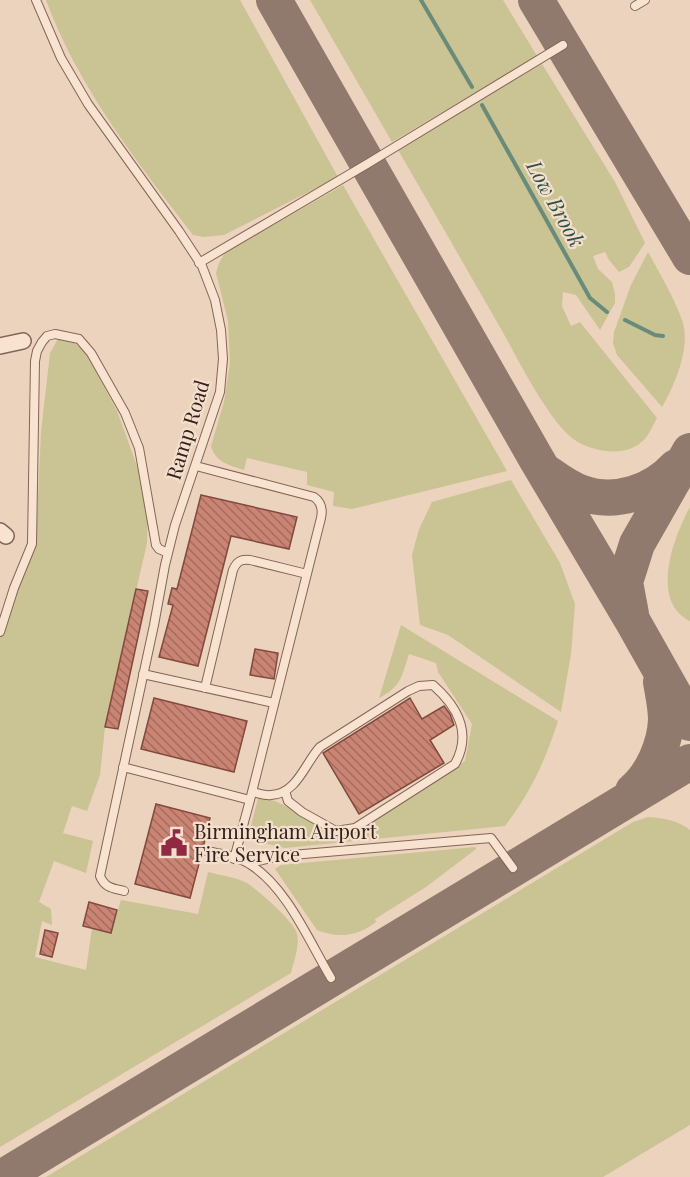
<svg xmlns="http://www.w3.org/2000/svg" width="690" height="1177" viewBox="0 0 690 1177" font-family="'Playfair Display',serif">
<defs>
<pattern id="building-back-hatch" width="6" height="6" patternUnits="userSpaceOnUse" patternTransform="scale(1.5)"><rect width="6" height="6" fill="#ca8474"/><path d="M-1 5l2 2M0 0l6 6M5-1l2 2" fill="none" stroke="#a56c5e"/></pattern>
</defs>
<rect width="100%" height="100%" fill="#ecd3be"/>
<path fill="#cac393" d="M46 0H240L338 177 224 235 204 237 193 235C137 162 78 87 46 0Z
M310 0H503L537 56 392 142Z
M542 64 615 182 645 243 629 267 619 272 609 260 605 252 593 256 598 269 612 282 615 294V303L600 330 576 295 563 292 562 306 571 326 580 322 657 418C652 427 648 438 639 444 623 456 595 452 578 442 551 427 517 357 501 329 467 270 433 210 398 150Z
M343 185 507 471 352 509 333 506 334 492 307 485V472L247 458 244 470C229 465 215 462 211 446L224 402 230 363 228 321 216 273 219 263 225 253Z
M648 252C659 272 676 301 683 323 690 349 675 385 662 407L617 355 613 343 614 332 631 285Z
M59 337 70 339 86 353 117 411 137 466 148 510 147 543 105 727 100 775 87 811 72 806 63 833 93 841 86 873 54 861 39 902 51 909 52 925 42 921 35 957 86 970 92 928 111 933 121 900 198 914 208 872C220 875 234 877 245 882 256 888 291 919 296 931 301 943 294 960 291 973L0 1147V637L5 619 36 543 41 432 50 353Z
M511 480 560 563 575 604 571 654 561 712 448 635 420 625 412 555 419 529 432 502Z
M690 507V621C649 601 674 536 690 507Z
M401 625 558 721C545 761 531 792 505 826L285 848 264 843 249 834 258 798 275 801 298 812 331 832 356 830 465 761 472 724 438 672 436 663 409 654C402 676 401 687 379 698Z
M648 817C663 818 678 820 690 830V1125L603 1177H46L633 822Z
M475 847 476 849 426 887 375 919 376 922C358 936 339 939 317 930L275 869 281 865Z"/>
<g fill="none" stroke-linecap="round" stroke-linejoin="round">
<path stroke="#698b7a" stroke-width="4" d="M421 0 472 87
M482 105 590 298 607 312
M625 320 655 335 663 336"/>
<path stroke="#907a6d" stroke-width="36" d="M274 0 537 460 632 620 690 723
M536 0 690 257
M546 472C556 479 569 489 582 493 615 505 653 492 676 467
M631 614 625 582 637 544 690 451
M633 791C652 775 665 745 666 720 666 707 663 694 661 682
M3 1177 690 762"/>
</g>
<path fill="url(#building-back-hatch)" stroke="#82493e" stroke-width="1.5" d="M201 495 297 517 289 549 231 536 198 666 159 657 173 605 168 604 172 588 177 589Z
M136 589 148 591 118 729 105 727Z
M255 649 278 653 274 679 250 675Z
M154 698 247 721 234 772 141 749Z
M410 698 422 719 444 706 450 714 454 725 430 740 444 763 359 814 323 753Z
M156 804 210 818 204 844 200 845 196 848 197 852 201 856 190 898 135 884Z
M89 902 117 910 111 933 83 926Z
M45 930 58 933 52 957 40 954Z"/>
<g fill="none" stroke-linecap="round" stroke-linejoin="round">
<defs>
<path id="lane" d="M36 0 61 58 88 104 179 231 202 266 215 300 221 330 223 359 220 392 175 525 165 565 154 625 100 876C105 888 112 888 124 891
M635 6 645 0
M199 263 367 164 563 45
M0 632 14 588 32 544 35 361 37 351 42 342 47 336 55 334 79 339 91 353 125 413 139 448 156 545 159 549 168 553
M143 674 274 703
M205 688 233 570C237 561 241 559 250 560L307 574
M123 767 250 800 321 518C323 509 321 502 314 497L196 466
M252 792C258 793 265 796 271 795 297 794 305 763 320 747L408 691 419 686 433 685C458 707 472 733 455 764L355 828 336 831 302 812 288 801 285 791
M202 850C217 853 238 856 251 865 287 888 309 941 331 978
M234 859 250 800
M249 863 280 856 491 838 513 868"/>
<path id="street" d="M0 346 23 341
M0 531 6 536"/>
</defs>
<use href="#lane" stroke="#846457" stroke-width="10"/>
<use href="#street" stroke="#846457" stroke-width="18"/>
<use href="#lane" stroke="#f8e3d0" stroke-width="8"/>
<use href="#street" stroke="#f8e3d0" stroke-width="15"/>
</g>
<defs>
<symbol id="civic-bare" viewBox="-9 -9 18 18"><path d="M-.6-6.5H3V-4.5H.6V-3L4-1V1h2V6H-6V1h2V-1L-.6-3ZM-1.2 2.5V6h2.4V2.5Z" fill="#912942" stroke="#f4dfcd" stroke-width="2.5" paint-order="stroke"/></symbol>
</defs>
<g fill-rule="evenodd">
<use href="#civic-bare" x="155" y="824" width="38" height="38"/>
</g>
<g text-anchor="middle" stroke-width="4.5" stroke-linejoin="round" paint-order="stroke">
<g font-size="20" fill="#33211c" stroke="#f4dfcd">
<text transform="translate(188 430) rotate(-73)" y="7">Ramp Road</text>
</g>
<g font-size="20" fill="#33211c" stroke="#f4dfcd" text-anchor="start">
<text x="194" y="839">Birmingham Airport<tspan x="194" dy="23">Fire Service</tspan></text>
</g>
<g font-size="21" font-style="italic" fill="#2b5347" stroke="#f4dfcd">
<text transform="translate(555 204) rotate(61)" y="7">Low Brook</text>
</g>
</g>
</svg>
